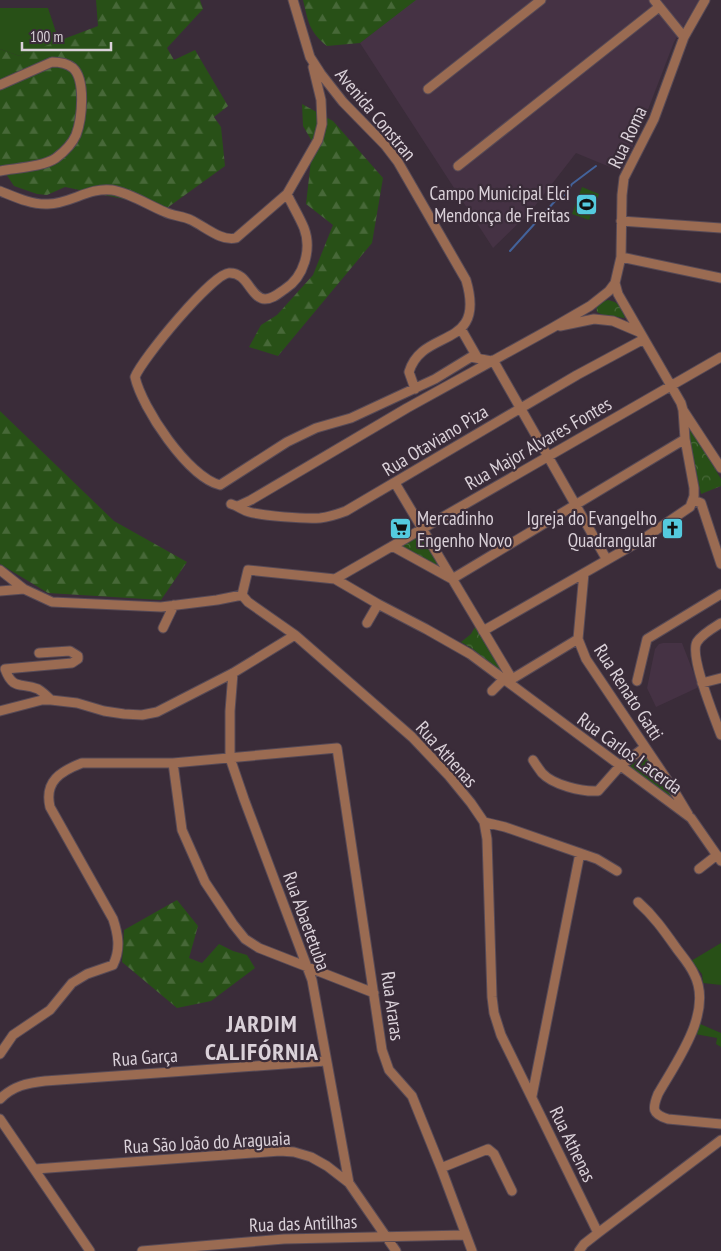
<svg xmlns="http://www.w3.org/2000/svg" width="721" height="1251" viewBox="0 0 721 1251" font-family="'PT Sans Narrow',sans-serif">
<defs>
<pattern id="forest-firs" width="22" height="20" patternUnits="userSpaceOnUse" patternTransform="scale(1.25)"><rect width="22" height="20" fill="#285017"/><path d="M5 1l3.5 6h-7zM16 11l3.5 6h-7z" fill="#476838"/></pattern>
<pattern id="park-crowns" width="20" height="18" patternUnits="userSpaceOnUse" patternTransform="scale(1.25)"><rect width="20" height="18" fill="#285017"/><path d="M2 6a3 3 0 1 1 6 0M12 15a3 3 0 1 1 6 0" fill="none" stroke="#476838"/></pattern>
</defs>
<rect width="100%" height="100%" fill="#3a2c39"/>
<path fill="#453244" d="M415 0H699L674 42 644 120 622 172 576 153 531 211 493 248 360 43Z
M663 643H682L699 687 656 707 647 688 655 649 659 644Z"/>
<path fill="#285017" d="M0 8H48L59 41 19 56 0 49Z
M582 187 599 194 589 220 572 214Z
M721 943V985L703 983 702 974 691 961Z
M698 1023 721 1033V1047L716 1044 717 1038 695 1034Z"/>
<path fill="url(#forest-firs)" d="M96 0H200L203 9 167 48 174 60 195 50 228 106 214 117 221 127 225 166 167 208 65 187 47 195 37 194 14 186 0 165V49L19 56 98 26Z
M303 0H416L360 43 327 46C309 32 308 21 303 0Z
M302 104 333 121 383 178 372 243 278 356 249 347 261 325 277 315 313 275 333 225 306 204 313 143 303 126Z
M0 411 114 521 187 562 161 600 48 593 0 564Z
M177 900 198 926 189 958 202 963 219 944 233 951 247 955 255 968 211 1001 177 1008 122 962 124 930Z"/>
<path fill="url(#park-crowns)" d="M608 300C619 302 621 307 625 318L603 315 597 312C595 305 601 302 608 300Z
M685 418 721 479V486L701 494Z
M421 534 437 563 436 566 398 547Z
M475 627 505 676 473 649 461 642 471 634Z
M645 755 674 795 673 798 629 767Z"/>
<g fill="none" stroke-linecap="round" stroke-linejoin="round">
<path stroke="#43629a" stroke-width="2" d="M510 251 556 200 564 197 572 184 596 166"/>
<defs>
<path id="minor" d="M293 0 310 57 321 74 343 102 385 145 398 162 466 280C487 351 422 327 409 372L415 389
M654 0 684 37
M0 85 52 62C60 62 67 63 73 68 86 80 82 119 76 135 72 144 64 152 56 158 43 167 16 168 0 171
M428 89 541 0
M458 166 659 7
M0 191C15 197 32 205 48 204 70 204 89 187 112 190 130 193 148 205 165 212 173 216 183 216 191 220 204 226 222 242 236 238L287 194 318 140 322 124 321 100 313 67
M287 194C292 205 299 216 304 228 312 249 304 277 285 289 279 293 273 299 265 299 250 298 248 272 229 273 212 274 142 359 135 377 142 408 188 477 220 485L287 442 316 428 351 418 435 379 471 357 491 361
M621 221 721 228
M621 257 721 278
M615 283 618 294 681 403 683 410 721 468
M560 326 594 319 613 321 639 332
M461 329 477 357
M493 360 607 560
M395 483 512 679
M693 500 701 503 721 564
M231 504C238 506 242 510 249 512 264 516 304 519 320 518 328 517 338 514 346 511L577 375 644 339
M238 506 251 500 407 408 552 328 590 306 609 291 615 283 621 257 622 195 624 178 654 119 684 37 705 0
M392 546 452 579 685 439
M0 570 24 589 52 602 161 607 217 600 242 595 248 602 295 635 412 737 449 776 471 803 484 822 487 839 492 997 494 1013 501 1035 598 1233
M584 573 578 639 586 659 670 784 688 814
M335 579 378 604 426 629 470 654 691 818 721 861
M0 591 24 589
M242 595 248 570 335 579 721 357
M367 623 378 604
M721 623C713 628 702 634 697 642 689 655 715 719 721 735
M163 628 174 605
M483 631 640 541 690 507 694 496V488L685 439 683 410
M39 653 70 651 78 656V659L72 663 5 669C13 691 21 682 38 689 43 692 47 696 51 700
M233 673 230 711V758L244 799 312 980 349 1183
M637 681 647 639 721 594
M509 683 512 679 578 639
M702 683 721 678
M492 691 503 680
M0 711 42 700H51L77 703 104 711 124 714 142 715 157 712 233 673 295 635
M533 760C536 765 539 769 542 773 553 785 582 792 598 791L620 766 645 747
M173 763 182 830 205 882 233 924 245 939 259 948 374 993
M484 822 505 827 597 859 617 871
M699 869 717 855
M638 902C654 916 665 932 677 949 683 957 690 965 694 974 714 1012 676 1062 658 1094 652 1109 652 1114 668 1119L721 1124
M0 1054 13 1035 50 1010 72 983 87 974 113 965C121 949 118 934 113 919L50 807C44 781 61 771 82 763H173L337 748 382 1050 389 1070 412 1096 441 1168 472 1251
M532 1096 580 853
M0 1099C13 1086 27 1083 45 1081L326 1061
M0 1119 90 1251
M441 1168 488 1149 494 1154 512 1191
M35 1169 280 1151 294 1152 311 1157 327 1166 349 1183 396 1251
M142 1251 284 1239 465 1235
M579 1251 584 1244 598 1233 721 1140"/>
</defs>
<use href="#minor" stroke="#574a56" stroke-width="11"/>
<use href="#minor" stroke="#9a6b52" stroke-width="9"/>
</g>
<defs>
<symbol id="stadium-square" viewBox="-11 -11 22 22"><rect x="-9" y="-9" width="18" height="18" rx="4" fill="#54cade" stroke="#3a2c39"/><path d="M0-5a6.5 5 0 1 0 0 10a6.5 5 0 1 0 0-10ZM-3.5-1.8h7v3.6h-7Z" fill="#111"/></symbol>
<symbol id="supermarket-square" viewBox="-11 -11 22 22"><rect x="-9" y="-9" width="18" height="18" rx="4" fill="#54cade" stroke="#3a2c39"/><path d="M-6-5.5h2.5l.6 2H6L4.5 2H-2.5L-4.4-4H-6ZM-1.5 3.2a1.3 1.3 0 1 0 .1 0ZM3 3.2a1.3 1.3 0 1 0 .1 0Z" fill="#111"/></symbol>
<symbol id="church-square" viewBox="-11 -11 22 22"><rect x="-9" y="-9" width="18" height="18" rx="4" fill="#54cade" stroke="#3a2c39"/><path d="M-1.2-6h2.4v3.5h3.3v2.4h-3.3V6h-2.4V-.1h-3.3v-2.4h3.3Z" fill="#111"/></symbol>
</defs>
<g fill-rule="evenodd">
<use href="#stadium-square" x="574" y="192" width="25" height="25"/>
<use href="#supermarket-square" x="388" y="516" width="25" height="25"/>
<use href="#church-square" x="660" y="516" width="25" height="25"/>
</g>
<g text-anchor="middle" stroke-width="4.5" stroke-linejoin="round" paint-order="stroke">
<g font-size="19" fill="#dad1d9" stroke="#3a2c39">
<text transform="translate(376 114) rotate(50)" y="7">Avenida Constran</text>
<text transform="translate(627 137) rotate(-65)" y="7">Rua Roma</text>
<text transform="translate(435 440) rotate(-31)" y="7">Rua Otaviano Piza</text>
<text transform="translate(538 443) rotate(-30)" y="7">Rua Major Alvares Fontes</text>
<text transform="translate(629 692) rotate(57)" y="7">Rua Renato Gatti</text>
<text transform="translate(630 753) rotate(36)" y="7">Rua Carlos Lacerda</text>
<text transform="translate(447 754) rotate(48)" y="7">Rua Athenas</text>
<text transform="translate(307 921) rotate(70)" y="7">Rua Abaetetuba</text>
<text transform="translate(393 1006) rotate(82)" y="7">Rua Araras</text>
<text transform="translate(145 1057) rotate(-4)" y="7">Rua Garça</text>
<text transform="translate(207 1142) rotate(-3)" y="7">Rua São João do Araguaia</text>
<text transform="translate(573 1144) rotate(64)" y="7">Rua Athenas</text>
<text transform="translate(303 1223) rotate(-2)" y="7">Rua das Antilhas</text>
</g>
<g font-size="19" fill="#dad1d9" stroke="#3a2c39" text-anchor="end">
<text x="570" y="200">Campo Municipal Elci<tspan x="570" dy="22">Mendonça de Freitas</tspan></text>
<text x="417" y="525" text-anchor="start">Mercadinho<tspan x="417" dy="22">Engenho Novo</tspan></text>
<text x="657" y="525">Igreja do Evangelho<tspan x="657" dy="22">Quadrangular</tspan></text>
</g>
<g font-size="24" font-weight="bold" letter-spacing="1" fill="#dad1d9" stroke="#3a2c39">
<text x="262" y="1032">JARDIM<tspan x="262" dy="28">CALIFÓRNIA</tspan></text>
</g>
</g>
<path d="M22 42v8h89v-8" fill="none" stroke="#dad1d9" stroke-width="2.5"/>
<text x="30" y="42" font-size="15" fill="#dad1d9" stroke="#3a2c39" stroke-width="4" paint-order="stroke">100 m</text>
</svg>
